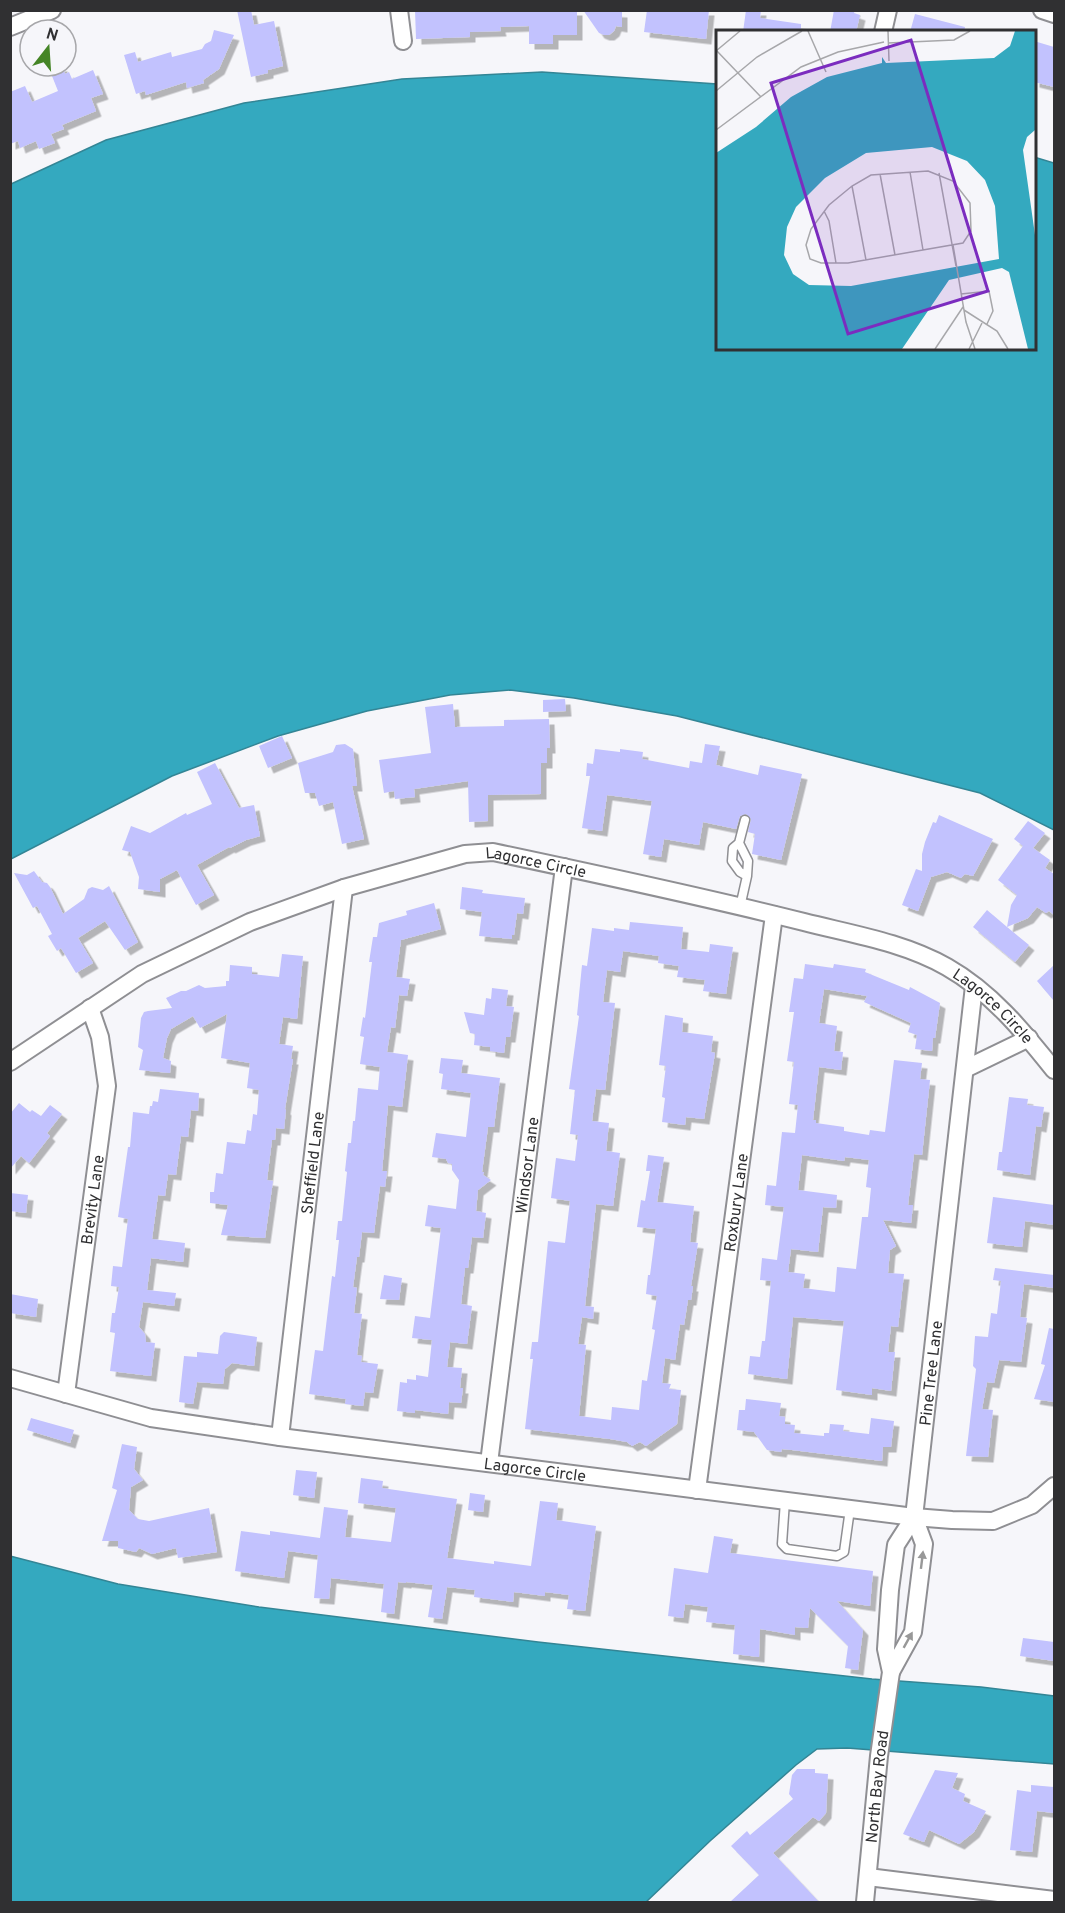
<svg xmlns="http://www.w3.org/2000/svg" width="1065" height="1913" viewBox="0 0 1065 1913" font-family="Overpass,sans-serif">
<defs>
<filter id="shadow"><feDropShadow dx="5.5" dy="5.5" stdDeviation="0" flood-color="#0004"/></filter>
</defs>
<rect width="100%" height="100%" fill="#f6f6fa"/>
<path fill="#34a9bf" stroke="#338595" stroke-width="1.5" d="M542 72 717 84V348H1034V157L1054 163V830L980 793 677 716 574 698 510 690 450 695 367 711 278 736 172 776 11 859V184L106 140 244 103 402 79Z
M10 1556 118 1584 259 1607 538 1642 872 1679 981 1687 1054 1696V1764L847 1748 817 1749 796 1765 710 1841 646 1902H11Z"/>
<path fill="#c2c2fe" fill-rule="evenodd" filter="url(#shadow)" d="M237 10H251L254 25 274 21 283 66 268 70V73L251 77Z
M415 10H577V35H553V44H529V26L500 27 501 31 470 32V37L416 39Z
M583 10 622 12V27L616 26 614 31 609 35H604L599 33Z
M647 10H709L706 39 644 32Z
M746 10H761L760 18 801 24V32H743Z
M834 10H855L854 13 860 15 856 32H830Z
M915 14 965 27 964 32H910Z
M214 30 234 35 219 69 203 80 204 83 187 88 186 82 146 95 145 91 136 94 124 55 135 52 138 62 171 52 172 57 202 49 205 44 211 41Z
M1034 41 1054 47V87L1034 82Z
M48 66H62L65 74 69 72 72 79 93 70 103 94 91 98 96 111 62 125 64 129 51 134 55 143 39 149 36 141 20 148 18 141 10 144V92L25 86 32 102 58 91Z
M565 699 566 711 543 712V700Z
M453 704 455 727 504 726V720L549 719 550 748H547V763H541V794L488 795V821L469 822 468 781 414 789 415 797 395 799 394 791 384 793 379 760 431 753 425 707Z
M282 736 292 758 268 768 259 746Z
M345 744 353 749 357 786H352L364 839 342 844 333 802 319 806 315 793H305L298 763 333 752 336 745Z
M705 744 720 746 716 765 758 775 760 765 802 774 781 860 752 854 755 834 748 832 751 819 746 814 740 816 736 829 703 822 699 845 664 839 661 857 643 854 652 801 607 795 602 831 582 828 590 776H586L587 763 593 764 595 749 620 752V749L643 752 642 759 689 768 690 761 702 763Z
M215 763 239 808 254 805 260 836 246 840 230 848 229 847 197 865 214 895 196 905 177 870 160 879V892L138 889 139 877 130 852 122 850 131 826 150 833 186 813 187 815 212 804 197 772Z
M939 815 993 839 973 876 965 874 961 878 947 872 931 877 918 911 902 905 916 869 922 871V854L925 842 933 822 936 823Z
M1028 821 1045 833 1033 848 1050 860 1045 868 1054 874V915L1049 911 1046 913 1037 907 1028 918 1007 927 1029 945 1015 962 973 927 987 910 1007 927 1011 905 1017 895 998 880 1023 846 1014 839Z
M34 871 42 882 47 883 50 887 63 914 84 899 88 889 92 887 103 890 109 886 138 942 125 950 105 921 78 938 93 963 76 973 61 948 57 951 48 936 52 934 37 906 33 908 14 873 27 875Z
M462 887 483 890 482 893 525 898 523 914 517 913 514 935H512V939L479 936 482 912 460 909Z
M434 903 441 929 401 940 396 977 410 979 407 996 399 995 395 1028 391 1027 387 1052 408 1055 402 1107 388 1105 382 1171H387L385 1187 380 1186 374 1233 362 1232 359 1257H357L353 1287 357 1288 354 1313 362 1314 357 1355 362 1356 361 1362 378 1364 373 1393 365 1392 363 1406 345 1404 346 1399 309 1394 315 1350 323 1351 332 1276 335 1277 339 1240H336L338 1221H342L347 1172 345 1171 348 1143H351L353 1121H355L358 1088 378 1090 380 1067 360 1064 364 1037 360 1036 363 1017 365 1018 372 962H369L373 937H377L379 923 407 915 406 911Z
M630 922 683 927 681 949 709 952 710 944 733 947 726 994 703 991 705 980 677 977 679 966 658 963 659 956 623 951 620 972 607 970 603 1002 615 1003 605 1090 596 1089 592 1121 609 1123 606 1151 620 1153 613 1206 596 1204 585 1306 594 1307 593 1319 582 1317 578 1344 586 1345 579 1416 611 1420 612 1407 639 1410 642 1380 647 1381 655 1330 652 1329 657 1296 646 1294 648 1275H650L656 1229 637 1227 641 1200 645 1201 650 1171H646L648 1155 664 1157 657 1202 694 1206 690 1242 698 1243 691 1286H693L691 1300H688L684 1325 680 1324 675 1360 665 1358 662 1383 671 1384 669 1389 681 1390 677 1424 646 1446 640 1442 632 1446 627 1442 610 1439 525 1429 533 1359H530L532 1342H538L548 1241 565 1243 570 1201 551 1198 556 1158 575 1161 578 1135 570 1134 575 1090 569 1089 579 1016 577 1015 582 965 587 966 592 928 614 931V928L629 930Z
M282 954 303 956 297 1019 283 1017 279 1044 293 1046 291 1059H293L285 1109 286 1110 284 1129 276 1128 275 1140H272L267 1180 273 1181 265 1238 221 1235 228 1205 210 1203V1192H214L216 1173 223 1174 227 1142 245 1144 247 1130 251 1131 253 1114 257 1115 259 1090 247 1088 250 1063 221 1058 227 1014 200 1028 193 1016 171 1029 167 1038 163 1058 171 1061 170 1073 139 1070 143 1050 138 1047 141 1018 144 1012 148 1011 172 1008 166 998 181 991H186L199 985 205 988 226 986V981H229L230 965 252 967V974L279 977Z
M805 964 833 968 834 964 866 969 865 972 909 990 910 987 940 1003 935 1038H933L932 1051 915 1049 917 1035 908 1032 911 1023 864 1002 867 996 824 989 819 1023 837 1026 834 1051 843 1052 841 1070 819 1067 813 1120H816V1123L844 1127V1131L869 1135 870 1130 885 1132 894 1060 922 1063 920 1079 930 1080 922 1155 914 1154 908 1205H913L911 1223 883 1220 896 1246 890 1250 888 1273 904 1274 898 1327 891 1326 888 1352H895L891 1391 872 1388V1395L836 1390 844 1321 793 1317 787 1379 748 1374 750 1356 760 1357 762 1341H765L771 1281 760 1280 762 1258 777 1260 784 1207 765 1205 767 1185 776 1186 782 1132 795 1133 798 1105 789 1104 794 1062 787 1061 794 1012H789L794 978 803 979ZM802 1155 844 1161 845 1157 869 1160 866 1187 871 1188 868 1217H862L856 1269 837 1267 835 1292 803 1288 805 1274 788 1272 791 1249 818 1252 823 1207 836 1208 837 1195 798 1190Z
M1054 965V1001L1037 981Z
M492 988 508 990 506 1006 514 1007 510 1037H506L504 1053 490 1051V1047L474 1045 475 1034 470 1033 464 1012 484 1015 486 998 491 999Z
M665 1015 683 1018 682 1032 713 1036 711 1052 715 1053 704 1119 686 1117 685 1125 662 1122 665 1098 662 1097 666 1066 659 1065Z
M441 1058 463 1060 461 1073 500 1078 494 1127H488L482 1172H484L483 1175 491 1180 478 1190 476 1211 486 1213 483 1238 472 1237 468 1268H465L461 1304 472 1306 467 1344 450 1342 447 1367 462 1368 460 1388H463L461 1403 449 1402 448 1414 415 1410V1413L397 1411 400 1382 407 1383V1379L416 1380V1375L428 1377 432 1340 412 1338 415 1316 430 1318 441 1228 425 1226 428 1205 456 1209 459 1180 452 1170V1164L448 1163 446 1159 432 1157 436 1133 466 1137 471 1093 441 1089 443 1074 439 1073Z
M160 1089 199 1093 198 1111 191 1110 188 1137 181 1136 176 1175 168 1174 165 1196 158 1195 152 1239 185 1243 183 1262 151 1258 147 1290 176 1293 174 1306 143 1302 139 1327 145 1334 146 1342 155 1343 151 1376 110 1371 115 1333 110 1332 112 1313H115L119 1287 111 1286 113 1266 122 1267 128 1219 118 1217 128 1147H130L133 1112 149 1114 150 1106H152L153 1101 158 1102Z
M1009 1097 1028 1099 1027 1105 1044 1107 1041 1127 1036 1126 1030 1175 997 1170 999 1152H1002Z
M19 1103 30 1112 32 1110 41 1116 50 1105 62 1114 47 1133 50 1136 29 1163 21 1156 10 1169V1114Z
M10 1193 28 1195 26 1213 10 1211Z
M993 1197 1054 1205V1225L1025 1221 1022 1247 987 1243Z
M995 1268 1054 1275V1288L1024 1284 1020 1317 1027 1318 1021 1362 999 1360 994 1383 987 1382 982 1409 993 1410 988 1457 966 1456 976 1369 973 1366 975 1336 988 1337 991 1313 997 1314 1001 1281 993 1280Z
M384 1275 402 1278 399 1300 380 1299Z
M10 1294 38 1299 36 1317 10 1313Z
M1049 1328 1054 1329V1402L1034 1399 1045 1365 1041 1364Z
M224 1332 257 1337 254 1366 232 1363 225 1369 223 1384 197 1382 193 1404 179 1402 184 1356 197 1357V1352L218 1354 220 1336Z
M746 1399 781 1403 779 1416 785 1417V1424L795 1425 794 1433 824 1436V1433H829L830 1424 844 1425 843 1431 869 1434 871 1418 894 1421 891 1447H883L882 1461 792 1450 782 1449 781 1452 767 1450 754 1432 737 1430 739 1410H745Z
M31 1418 74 1430 70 1443 27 1430Z
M122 1444 137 1447 134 1469 143 1480 131 1487 129 1510 138 1519 149 1521 209 1508 217 1552 178 1558 176 1548 152 1554 139 1548 136 1552 118 1548V1541H102L117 1490 112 1488Z
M296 1470 317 1472 314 1498 293 1495Z
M361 1478 383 1481 382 1488 457 1499 447 1558 494 1564V1561L531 1566 540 1501 558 1503 556 1520 596 1526 585 1611 567 1609 569 1595 545 1592V1596L514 1592 513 1602 474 1597 475 1590 447 1587 442 1619 428 1617 433 1585 406 1582V1583L398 1582 394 1614 381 1612 384 1584 331 1578 329 1599 314 1598 318 1555 288 1551 284 1578 235 1571 241 1531 270 1535V1531L320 1538 324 1507 348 1510 345 1537 391 1542 396 1508 358 1503Z
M470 1493 485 1495 483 1512 468 1510Z
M714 1536 733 1539 730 1553 873 1571 870 1606 837 1601 863 1630 858 1670 845 1668 848 1646 810 1608 808 1628 795 1627V1635L760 1629 759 1657 733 1654 735 1625 706 1622 708 1607 685 1604 683 1618 668 1616 674 1568 708 1573Z
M1023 1638 1054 1642V1661L1020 1656Z
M797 1769H815V1773L828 1774 826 1813 819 1821 813 1817 773 1853 819 1902H730L759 1875 731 1846 747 1831 750 1835 793 1799 789 1794 792 1775Z
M935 1770 958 1773 952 1788 965 1794 963 1801 986 1811 974 1832 959 1844 929 1830 924 1842 903 1834Z
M1031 1785 1054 1787V1813L1037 1811 1032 1852 1010 1850 1017 1790 1031 1792Z"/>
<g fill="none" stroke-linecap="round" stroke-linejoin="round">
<defs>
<path id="lane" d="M739 843 745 820
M740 907 747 876 740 872 732 861 733 848 739 843 748 861 747 876
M785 1501 782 1544 787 1549 837 1556 844 1552 850 1509"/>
<g id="street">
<path d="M399 10 403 41"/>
<path d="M1042 10 1054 14"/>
<path d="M10 27 52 10"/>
<path d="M883 32 888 10"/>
<path id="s1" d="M10 1062 142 974 250 922 344 888 465 854 493 852C597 874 701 896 804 922 851 934 903 942 947 967 991 992 1023 1031 1054 1070"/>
<path d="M965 1069 1029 1038"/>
<path id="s2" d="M10 1378 151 1418 280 1437 914 1517 952 1520 993 1521 1032 1505 1054 1486"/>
<path id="s3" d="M66 1394 107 1086 100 1037 90 1008"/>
<path id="s4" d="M280 1437 344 888"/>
<path id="s5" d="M489 1463 564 867"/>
<path id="s6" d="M697 1490 774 915"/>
<path id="s7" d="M891 1672 913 1632 924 1544 914 1517 974 986"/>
<path d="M868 1877 1054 1900"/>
<path id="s8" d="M865 1902 879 1756 891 1672 886 1649 890 1590 896 1545 914 1517"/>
</g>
</defs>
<use href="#lane" stroke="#8f8f93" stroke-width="11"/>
<use href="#street" stroke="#8f8f93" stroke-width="20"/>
<use href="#lane" stroke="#fff" stroke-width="8"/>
<use href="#street" stroke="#fff" stroke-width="16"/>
</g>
<defs><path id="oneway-solid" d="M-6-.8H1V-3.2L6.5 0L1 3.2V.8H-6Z" transform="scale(1.5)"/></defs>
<g fill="#989898">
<use href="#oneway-solid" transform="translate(922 1560) rotate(-83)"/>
<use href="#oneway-solid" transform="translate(908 1640) rotate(-61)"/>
</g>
<g text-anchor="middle" stroke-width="4.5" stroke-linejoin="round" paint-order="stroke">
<g font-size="16" fill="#303032" stroke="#f6f6fa">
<text dy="6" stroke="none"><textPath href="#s1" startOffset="576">Lagorce Circle</textPath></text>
<text dy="6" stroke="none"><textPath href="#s1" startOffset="1062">Lagorce Circle</textPath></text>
<text dy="6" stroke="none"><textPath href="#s4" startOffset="276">Sheffield Lane</textPath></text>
<text dy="6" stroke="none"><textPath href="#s5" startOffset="300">Windsor Lane</textPath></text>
<text dy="6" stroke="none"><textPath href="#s3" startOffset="196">Brevity Lane</textPath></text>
<text dy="6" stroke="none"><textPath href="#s6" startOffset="290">Roxbury Lane</textPath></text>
<text dy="6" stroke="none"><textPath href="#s7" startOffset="308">Pine Tree Lane</textPath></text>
<text dy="6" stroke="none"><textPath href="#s2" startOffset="534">Lagorce Circle</textPath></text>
<text dy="6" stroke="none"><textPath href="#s8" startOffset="116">North Bay Road</textPath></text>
</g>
</g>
<g transform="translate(716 30)">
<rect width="320" height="320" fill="#f6f6fa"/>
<path d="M299 1H319V100L311 107 307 120 319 205V319H312L293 242 286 238 233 250 186 319H0V123L40 97 75 67 111 47 166 33V27L170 33 278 28 294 16ZM216 117 251 131 269 150 279 176 283 229 135 256 93 255 77 244 68 225 71 197 80 177 109 148 150 123Z" fill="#34a9bf" fill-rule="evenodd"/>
<path fill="none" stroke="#a7a7aa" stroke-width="1.5" d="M92 1 110 42M172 1 173 31M172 13 238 10 254 1M0 20 45 67M0 21 24 1M0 61 41 27 86 1M0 100 85 37 122 22 168 12M212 141 237 151 254 173 255 201 247 213 132 233H105L94 229 90 215 95 199 113 175 136 156 155 145ZM194 142 207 220M223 143 240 236M164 144 179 225M136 156 150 230M108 181 113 191 120 233M237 215 250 292 259 319M245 264 273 261 277 281 271 294M248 280 281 301 292 319M219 319 247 277M253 319 266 293"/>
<path fill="#7b2cbf" fill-opacity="0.15" stroke="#7b2cbf" stroke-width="3" d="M195 10 272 261 132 304 55 53Z"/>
<rect width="320" height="320" fill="none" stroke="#303032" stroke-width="3"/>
</g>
<rect width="1065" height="1913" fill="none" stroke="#303032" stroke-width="24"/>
<g transform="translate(48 48) rotate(17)"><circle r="28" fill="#f6f6fa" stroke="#a7a7aa" stroke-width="1.5"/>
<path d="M0-4.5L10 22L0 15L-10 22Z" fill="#458526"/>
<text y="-9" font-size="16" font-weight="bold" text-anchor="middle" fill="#303032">N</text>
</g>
</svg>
